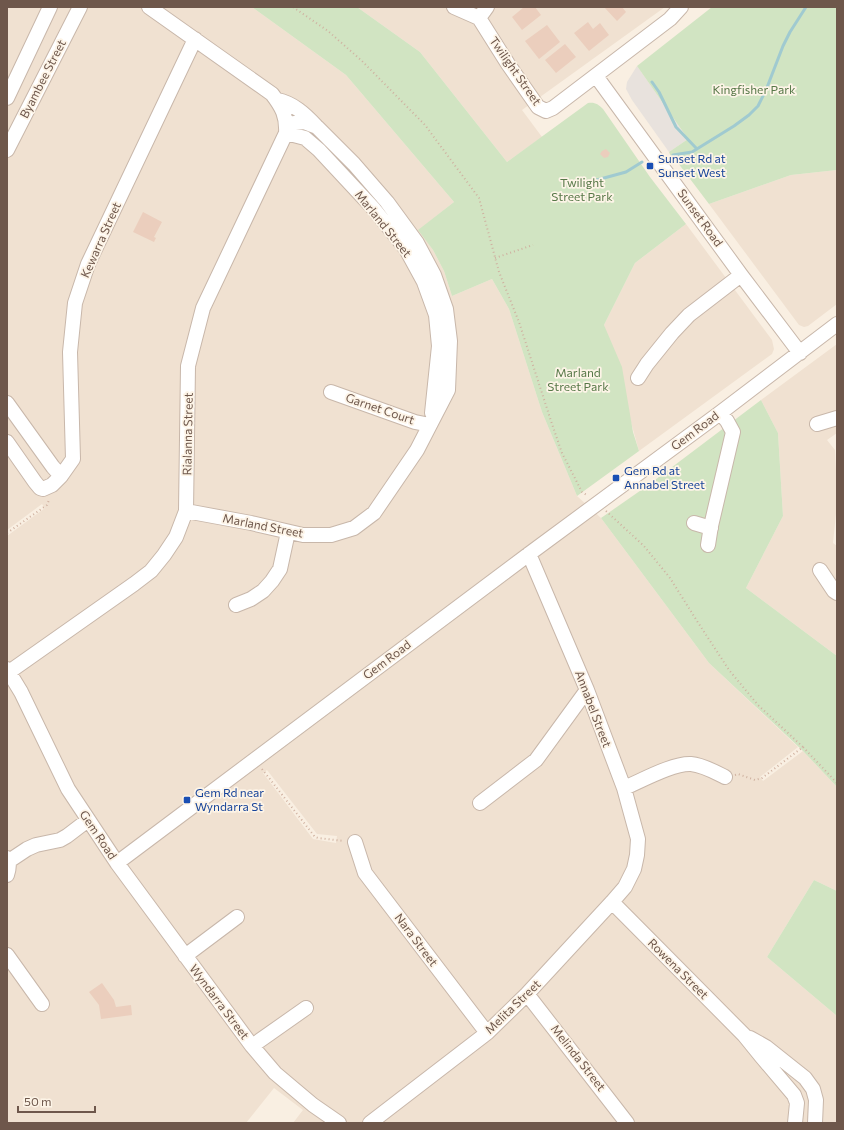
<svg xmlns="http://www.w3.org/2000/svg" width="844" height="1130" viewBox="0 0 844 1130" font-family="Commissioner,sans-serif">
<rect width="100%" height="100%" fill="#f9efe2"/>
<path fill="#f0e1d1" fill-rule="evenodd" d="M7 7H252L346 75 454 202 419 230 433 250 444 271 452 296 492 279 509 309 542 412 577 496 601 518 709 663 798 747 760 777 763 781 803 751 837 787V891L814 880 767 957 837 1016V1123H293L303 1110 274 1088 246 1123H7V536L45 508 42 504 7 530ZM267 770 317 834 337 836 336 843 313 839 263 773Z
M357 7H665L522 110 542 137 507 162 420 52Z
M837 170V304L808 326 804 327 799 325 709 204 791 175Z
M686 224 772 340 774 349 772 354 639 451 604 325 635 263Z
M837 344V433L827 440 835 450 837 489V504L833 543 837 546V656L746 588 783 516 778 433 761 400Z"/>
<path fill="#e8e2dd" d="M637 66 688 139 669 152 632 100 626 89 627 82Z"/>
<path fill="#d1e4c2" d="M252 7H357L420 52 507 162 588 103C595 102 598 104 603 109L650 177 686 224 635 263 604 325 622 367 633 432 639 451 577 496 542 412 509 309 492 279 452 296 444 271 433 250 418 230 454 202 346 75Z
M712 7H837V170L791 175 709 204 678 163 672 159 669 152 688 139 637 66Z
M761 400 778 433 783 516 746 588 837 656V787L803 751 709 663 601 518 647 486Z
M814 880 837 891V1016L767 957Z"/>
<g fill="none" stroke-linecap="round" stroke-linejoin="round">
<path stroke="#a0cad0" stroke-width="3" d="M652 82 659 92 676 127 697 149
M673 155 692 152 734 126 749 115 758 106 766 90 783 46 790 32 806 7
M593 181 626 172 642 162"/>
</g>
<path fill="#ebcebd" d="M524 7H535L541 15 522 30 512 17Z
M604 7H622L626 12 617 21Z
M588 22 593 29 600 23 609 35 589 51 574 33Z
M547 25 560 42 539 59 525 41Z
M565 44 576 57 556 73 545 60Z
M606 149 610 153 608 157 604 158 600 154 602 151Z
M143 212 162 222 154 237 156 238 154 242 133 232Z
M102 983 114 1000 116 1007 131 1005 132 1015 101 1019 99 1005 89 992Z"/>
<g fill="none" stroke-linecap="round" stroke-linejoin="round">
<defs>
<path id="minor" d="M454 7 479 18 508 64 538 107 546 111 553 108 670 19 681 7
M479 18 487 7
M596 76 741 275 800 353
M7 98 50 7
M277 100C293 103 305 114 316 126
M286 133 305 138 319 150 374 209 406 249 424 282 436 315 439 346 432 413
M7 150 80 7
M638 378 647 364 672 333 689 315 741 275
M331 392 415 422 430 425
M7 403 53 467 61 476
M817 424 837 418
M7 442 35 482 40 488 43 489 52 485 61 476 73 459 70 352 75 303 88 264 195 39
M186 511 251 523 303 535H331L354 528 374 513 417 450 448 390 450 341 446 309 434 275 417 243 387 202 354 164 317 127 304 122 286 124
M694 523 711 528
M708 545 711 526 733 432 727 421 720 413
M820 570 834 591 837 593
M236 605 251 599 263 591 272 581 280 569 288 532
M7 669 21 692 68 789 117 863 252 1046 275 1073 313 1105 339 1123
M9 672 134 584 151 571 164 555 176 537 186 511 188 366 203 308 286 133C287 116 282 107 272 94L149 7
M624 788C641 781 673 763 691 764 703 765 715 772 725 777
M480 803 536 760 587 690
M355 842 365 873 487 1033
M7 858C10 863 9 869 7 875
M9 861 27 849 36 845 60 840 67 836 88 820
M117 863 529 554 720 413 837 324
M612 902 744 1035 761 1056 794 1095 797 1103 795 1123
M7 955 42 1004
M185 956 237 917
M527 994 627 1123
M750 1038 766 1047 805 1078 813 1089 816 1100 815 1123
M252 1046 306 1008
M370 1123 487 1033 527 994 612 902 625 887 634 869 637 855 638 839 624 788 587 690 529 554"/>
</defs>
<use href="#minor" stroke="#c8b7aa" stroke-width="16"/>
<path stroke="#cfb1a0" stroke-width="2" stroke-dasharray="1 3" stroke-linecap="butt" d="M293 7 328 31 362 61 425 125 479 198 499 272 519 322 552 424 562 453 582 492 588 496
M495 258 533 245
M606 511 644 546 670 578 697 621 729 670 758 705 803 747
M7 533 47 505 49 500
M262 769 315 837 318 838 344 841
M735 775 738 774 755 780 762 778 803 747 837 783"/>
<use href="#minor" stroke="#fff" stroke-width="14"/>
</g>
<g fill="#1a4fb4" stroke="#fdf4e7" stroke-width="1.5">
<rect x="646" y="162" width="8" height="8" rx="2"/>
<rect x="612" y="474" width="8" height="8" rx="2"/>
<rect x="183" y="796" width="8" height="8" rx="2"/>
</g>
<g text-anchor="middle" stroke-width="3.5" stroke-linejoin="round" paint-order="stroke">
<g font-size="12" fill="#6e574b" stroke="#fdf4e7">
<text transform="translate(515 71) rotate(55)" y="4">Twilight Street</text>
<text transform="translate(43 79) rotate(-63)" y="4">Byambee Street</text>
<text transform="translate(700 218) rotate(54)" y="4">Sunset Road</text>
<text transform="translate(383 224) rotate(51)" y="4">Marland Street</text>
<text transform="translate(101 240) rotate(-66)" y="4">Kewarra Street</text>
<text transform="translate(380 409) rotate(19)" y="4">Garnet Court</text>
<text transform="translate(695 431) rotate(-37)" y="4">Gem Road</text>
<text transform="translate(188 434) rotate(-89)" y="4">Rialanna Street</text>
<text transform="translate(263 526) rotate(11)" y="4">Marland Street</text>
<text transform="translate(387 660) rotate(-37)" y="4">Gem Road</text>
<text transform="translate(593 709) rotate(69)" y="4">Annabel Street</text>
<text transform="translate(98 835) rotate(56)" y="4">Gem Road</text>
<text transform="translate(416 940) rotate(53)" y="4">Nara Street</text>
<text transform="translate(678 969) rotate(45)" y="4">Rowena Street</text>
<text transform="translate(219 1002) rotate(53)" y="4">Wyndarra Street</text>
<text transform="translate(513 1007) rotate(-44)" y="4">Melita Street</text>
<text transform="translate(578 1058) rotate(52)" y="4">Melinda Street</text>
</g>
<g font-size="12" fill="#577848" stroke="#fdf4e7">
<text x="754" y="94">Kingfisher Park</text>
<text x="582" y="187">Twilight<tspan x="582" dy="14">Street Park</tspan></text>
<text x="578" y="377">Marland<tspan x="578" dy="14">Street Park</tspan></text>
</g>
<g font-size="12" fill="#164399" stroke="#fdf4e7" text-anchor="start">
<text x="658" y="163">Sunset Rd at<tspan x="658" dy="14">Sunset West</tspan></text>
<text x="624" y="475">Gem Rd at<tspan x="624" dy="14">Annabel Street</tspan></text>
<text x="195" y="797">Gem Rd near<tspan x="195" dy="14">Wyndarra St</tspan></text>
</g>
</g>
<rect width="844" height="1130" fill="none" stroke="#6e574b" stroke-width="16"/>
<path d="M18 1106v6h77v-6" fill="none" stroke="#6e574b" stroke-width="2"/>
<text x="24" y="1106" font-size="12" fill="#6e574b" stroke="#fdf4e7" stroke-width="3" paint-order="stroke">50 m</text>
</svg>
